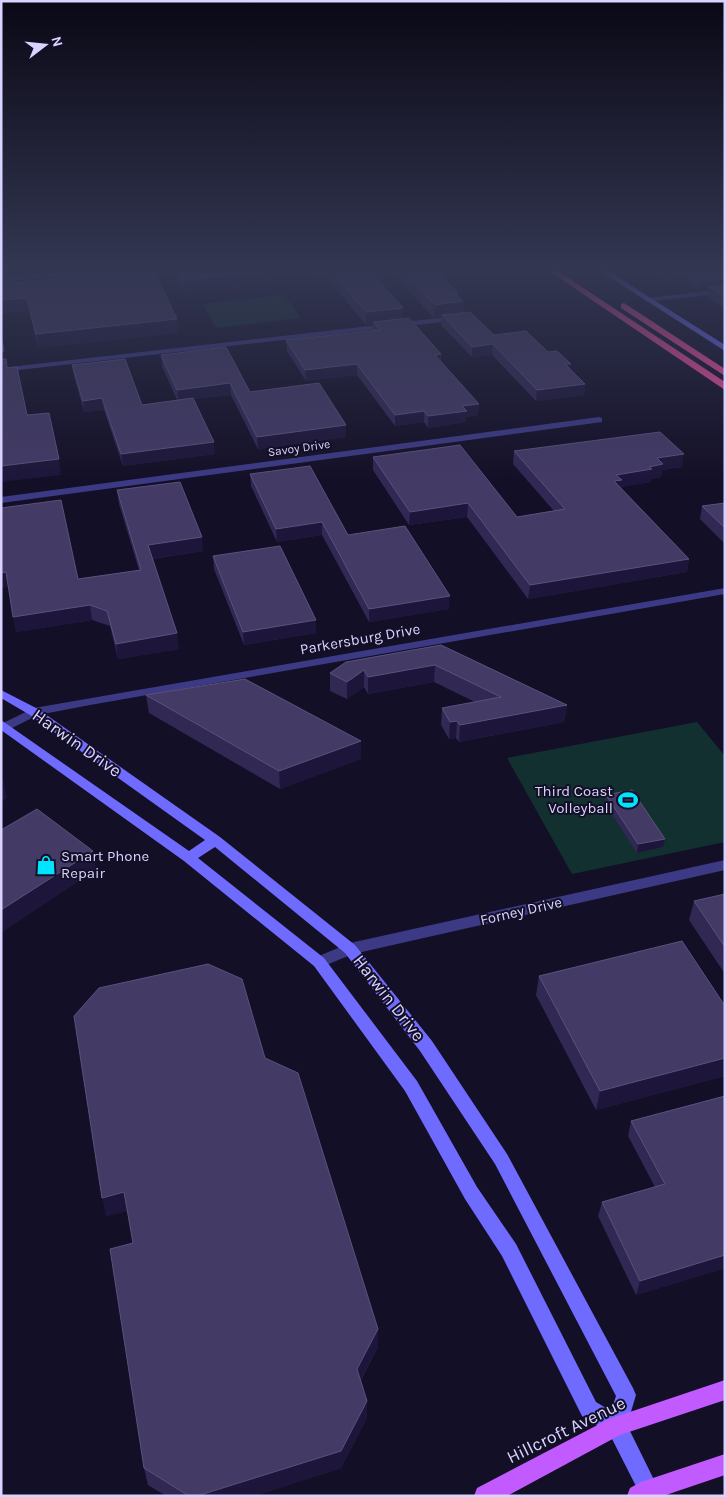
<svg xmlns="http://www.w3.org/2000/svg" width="726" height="1497" viewBox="0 0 726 1497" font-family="Karla,sans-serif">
<rect width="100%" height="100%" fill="#130f26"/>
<path fill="#12302f" d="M284 295 301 318 216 328 203 304Z
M697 722 725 756V842L572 874 507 758Z"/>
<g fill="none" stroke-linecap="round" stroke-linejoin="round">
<path fill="#3d3a85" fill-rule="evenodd" d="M77 271H102L99 273 1 282V278Z
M725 289V293L647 302 643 300 647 298Z
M457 316H460V320L1 372V368Z
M599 417 602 418V422L1 503V497Z
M725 588V594L90 705 38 715 8 730H1V724L34 708Z
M725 860V870L353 954 319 968 314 966 311 962 314 958 350 943Z"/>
<path fill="#6f6bff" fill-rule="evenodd" d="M600 271H608L725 345V351Z
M1 690 38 709 220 837 355 945 432 1041 507 1154 633 1388 636 1395 627 1425 662 1496H641L609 1433 582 1416 502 1256 465 1199 405 1091 314 966 184 861 1 730V720L189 851 205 840 30 715 1 698ZM215 847 345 953 420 1051 495 1164 616 1396 611 1411 596 1402 516 1244 477 1187 417 1081 324 958 198 858Z"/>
<path fill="#c25bff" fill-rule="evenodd" d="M725 1380V1400L620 1435 507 1496H474L477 1488 609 1419Z
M725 1454V1475L663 1496H627L630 1488 641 1482Z"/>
<path fill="#ff4fa3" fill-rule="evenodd" d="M549 271H558L725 382V390Z
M624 303 725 369V376L621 308V304Z"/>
</g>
<path fill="#312854" d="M174 271H268L269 284 185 293Z
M316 271H373L372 272 403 319 441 354V360L478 415 466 417V422L428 428 424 422 395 426 357 375 306 381 287 351 286 340 373 331V324L366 325 327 278 322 279Z
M391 271H436L463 301V312L494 335 548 352 571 364 570 370 585 384 584 395 536 401 492 355 472 357 441 325 442 317 434 318Z
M652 271H725V309L708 297 709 289 698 290 685 282 670 283Z
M1 284 177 319 178 333 38 348 29 311Z
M161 355 250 392 346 425V437L258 449 231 395 194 399 215 454 123 466 104 410 84 412 74 376 72 365 142 405 177 400 162 366Z
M514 451 682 467 662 470 661 477 651 479 650 482 621 487V488L689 559 687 572 528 599 467 517 409 525 373 470V457L517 517 554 511 513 464Z
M250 474 348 535 449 609 369 622 322 535 277 542 251 486Z
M117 490 203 551 153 559 179 649 118 659 110 626 92 620 16 632 1 508 78 579 139 570 119 504Z
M725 503V544L700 519 702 506Z
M213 556 316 633 244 645 214 569Z
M441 645 567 705 564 722 459 742 456 738 449 739 441 725 442 708 475 702 434 682 368 694 364 687 347 699 330 691V673Z
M146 695 361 741V759L280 789 149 713Z
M606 795 663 847 637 853 605 804Z
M725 894V974L689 920 694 901Z
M539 976 725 1006V1076L596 1110 536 995Z
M265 1058 378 1347 361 1380 367 1401V1418L341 1468 254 1496H166L148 1485 144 1468 133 1243 128 1211 106 1216Z
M725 1096V1268L636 1295 598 1216 602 1202 655 1187 628 1136 631 1121Z"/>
<path fill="#1d163a" d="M268 271 269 284 185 293 184 280Z
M322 271H327V278L322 279Z
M687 272 685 282 670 283 671 273Z
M725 278V288L709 287V289L698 290 700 280Z
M458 293V302L463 301 462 314 442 315V317L434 318 435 305 455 294Z
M27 298 29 311 1 314V300Z
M403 308V321L373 322V324L366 325V312Z
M177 319 178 333 38 348 36 334Z
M493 344 492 355 472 357V347Z
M4 351 7 365 1 366V352Z
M441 354 440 365 435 355Z
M357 364V375L306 381 305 370Z
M565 364H571L570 374Z
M230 383 231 395 178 401 177 390Z
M585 384 584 395 536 401 537 390Z
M102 398 104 410 84 412 83 401Z
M479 404 478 415 466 417V422L428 428V416L462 406Z
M424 411V422L395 426V415Z
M346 425V437L258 449 257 437Z
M214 442 215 454 123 466 121 454Z
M684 454 682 467 662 470 661 477 651 479 650 482 621 487 620 493 614 481 616 475 649 467 657 458Z
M59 459 61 475 1 482V466Z
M468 503 467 517 409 525 410 512Z
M322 522V535L277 542 276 529Z
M202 537 203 551 150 559 148 545Z
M689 559 687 572 528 599 530 585Z
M6 572 9 587 1 588V573Z
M450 596 449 609 369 622V609Z
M90 605 92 620 16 632 13 617Z
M316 620V633L244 645 243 632Z
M177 633 179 649 118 659 116 644Z
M435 665 434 682 368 694V677Z
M364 670V687L347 699V682Z
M567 705 564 722 459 742 460 725Z
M457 721 456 738 449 739 450 722Z
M361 741V759L280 789 279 771Z
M3 780 7 798 1 802V781Z
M665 839 663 847 637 853 638 844Z
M93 851 96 870 1 933V910Z
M725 1058V1076L596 1110 600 1091Z
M124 1192 128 1211 106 1216 102 1198Z
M725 1255V1268L636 1295 640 1281Z
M378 1329V1347L357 1386V1369Z
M367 1401V1418L341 1468 254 1496H197Z"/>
<path fill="#433a66" stroke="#5a527e" d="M138 271H154L177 319 36 334 27 298 1 300V284Z
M179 271H268L184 280Z
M331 271H370L403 308 366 312Z
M403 271H436L458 293 455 294 463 301 435 305Z
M668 271H725V278L700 280 687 272 671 273Z
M725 285V297L709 287Z
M470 312 494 335 526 331 548 352 557 351 571 364H565L585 384 537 390 493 344 472 347 442 315Z
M409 318 441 354 435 355 479 404 462 406 467 411 428 416 424 411 395 415 357 364 305 370 286 340 380 330 373 322Z
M1 334 4 351 1 352Z
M226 347 250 392 319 383 346 425 257 437 230 383 177 390 161 355Z
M1 359H6L7 368 17 367 27 415 49 413 59 459 1 466Z
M125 359 142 405 193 398 214 442 121 454 102 398 83 401 72 365Z
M660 432 684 454 657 458 663 464 649 467 652 469 616 475 622 480 614 481 689 559 530 585 468 503 410 512 373 457 460 445 517 517 565 509 514 451Z
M310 466 348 535 405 526 450 596 369 609 322 522 276 529 250 474Z
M180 482 202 537 148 545 177 633 116 644 107 611 90 605 13 617 6 572 1 573V508L61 500 78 579 141 570 117 490Z
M725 503V528L702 506Z
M280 546 316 620 243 632 213 556Z
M441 645 567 705 460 725 457 721 450 722 442 708 501 697 435 665 368 677 364 670 347 682 330 673 346 662Z
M245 679 361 741 279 771 146 695Z
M632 790 665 839 638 844 606 795Z
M37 809 93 851 1 910V830Z
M725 894V947L694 901Z
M682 941 725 1006V1058L600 1091 539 976Z
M208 964 242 979 265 1058 298 1073 378 1329 357 1369 367 1401 341 1451 197 1496H189L144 1468 110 1249 133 1243 124 1192 102 1198 74 1016 99 988Z
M725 1096V1255L640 1281 602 1202 665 1184 631 1121Z"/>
<linearGradient id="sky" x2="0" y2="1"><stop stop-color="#0a0815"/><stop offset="0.56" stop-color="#333752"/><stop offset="1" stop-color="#333752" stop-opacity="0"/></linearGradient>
<rect width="726" height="481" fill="url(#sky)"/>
<defs>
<symbol id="stadium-bare" viewBox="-9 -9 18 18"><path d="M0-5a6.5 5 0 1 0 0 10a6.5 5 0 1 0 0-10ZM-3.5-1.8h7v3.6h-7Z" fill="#00e5ff" stroke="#130f26" stroke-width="2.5" paint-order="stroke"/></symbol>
<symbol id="shop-bare" viewBox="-9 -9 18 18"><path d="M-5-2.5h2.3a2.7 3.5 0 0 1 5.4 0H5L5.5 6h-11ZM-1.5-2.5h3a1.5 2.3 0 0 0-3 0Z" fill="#00e5ff" stroke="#130f26" stroke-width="2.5" paint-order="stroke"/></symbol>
</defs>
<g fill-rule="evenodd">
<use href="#stadium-bare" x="614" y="786" width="28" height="28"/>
<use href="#shop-bare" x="32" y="851" width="28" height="28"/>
</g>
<g text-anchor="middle" stroke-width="4" stroke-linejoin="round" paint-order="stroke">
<g font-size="12" fill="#d9d4ff" stroke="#130f26">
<text transform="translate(299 448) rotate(-8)" y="4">Savoy Drive</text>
</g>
<g font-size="15" fill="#d9d4ff" stroke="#130f26">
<text transform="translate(360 639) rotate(-10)" y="5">Parkersburg Drive</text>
<text transform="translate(521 911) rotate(-13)" y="5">Forney Drive</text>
</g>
<g font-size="15" fill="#d9d4ff" stroke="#130f26" text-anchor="end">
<text x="613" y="796">Third Coast<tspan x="613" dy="17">Volleyball</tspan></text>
<text x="61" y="861" text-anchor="start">Smart Phone<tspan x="61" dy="17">Repair</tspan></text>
</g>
<g font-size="18" fill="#d9d4ff" stroke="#130f26">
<text transform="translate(77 743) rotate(35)" y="6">Harwin Drive</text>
<text transform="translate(389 998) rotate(52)" y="6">Harwin Drive</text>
<text transform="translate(566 1430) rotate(-26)" y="6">Hillcroft Avenue</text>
</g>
</g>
<rect width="726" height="1497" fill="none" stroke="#d9d4ff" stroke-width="5"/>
<g transform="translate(45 45) rotate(74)" stroke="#130f26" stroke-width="4" paint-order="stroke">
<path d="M0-4L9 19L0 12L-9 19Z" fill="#d9d4ff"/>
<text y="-8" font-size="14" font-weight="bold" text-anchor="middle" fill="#d9d4ff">N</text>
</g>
</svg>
